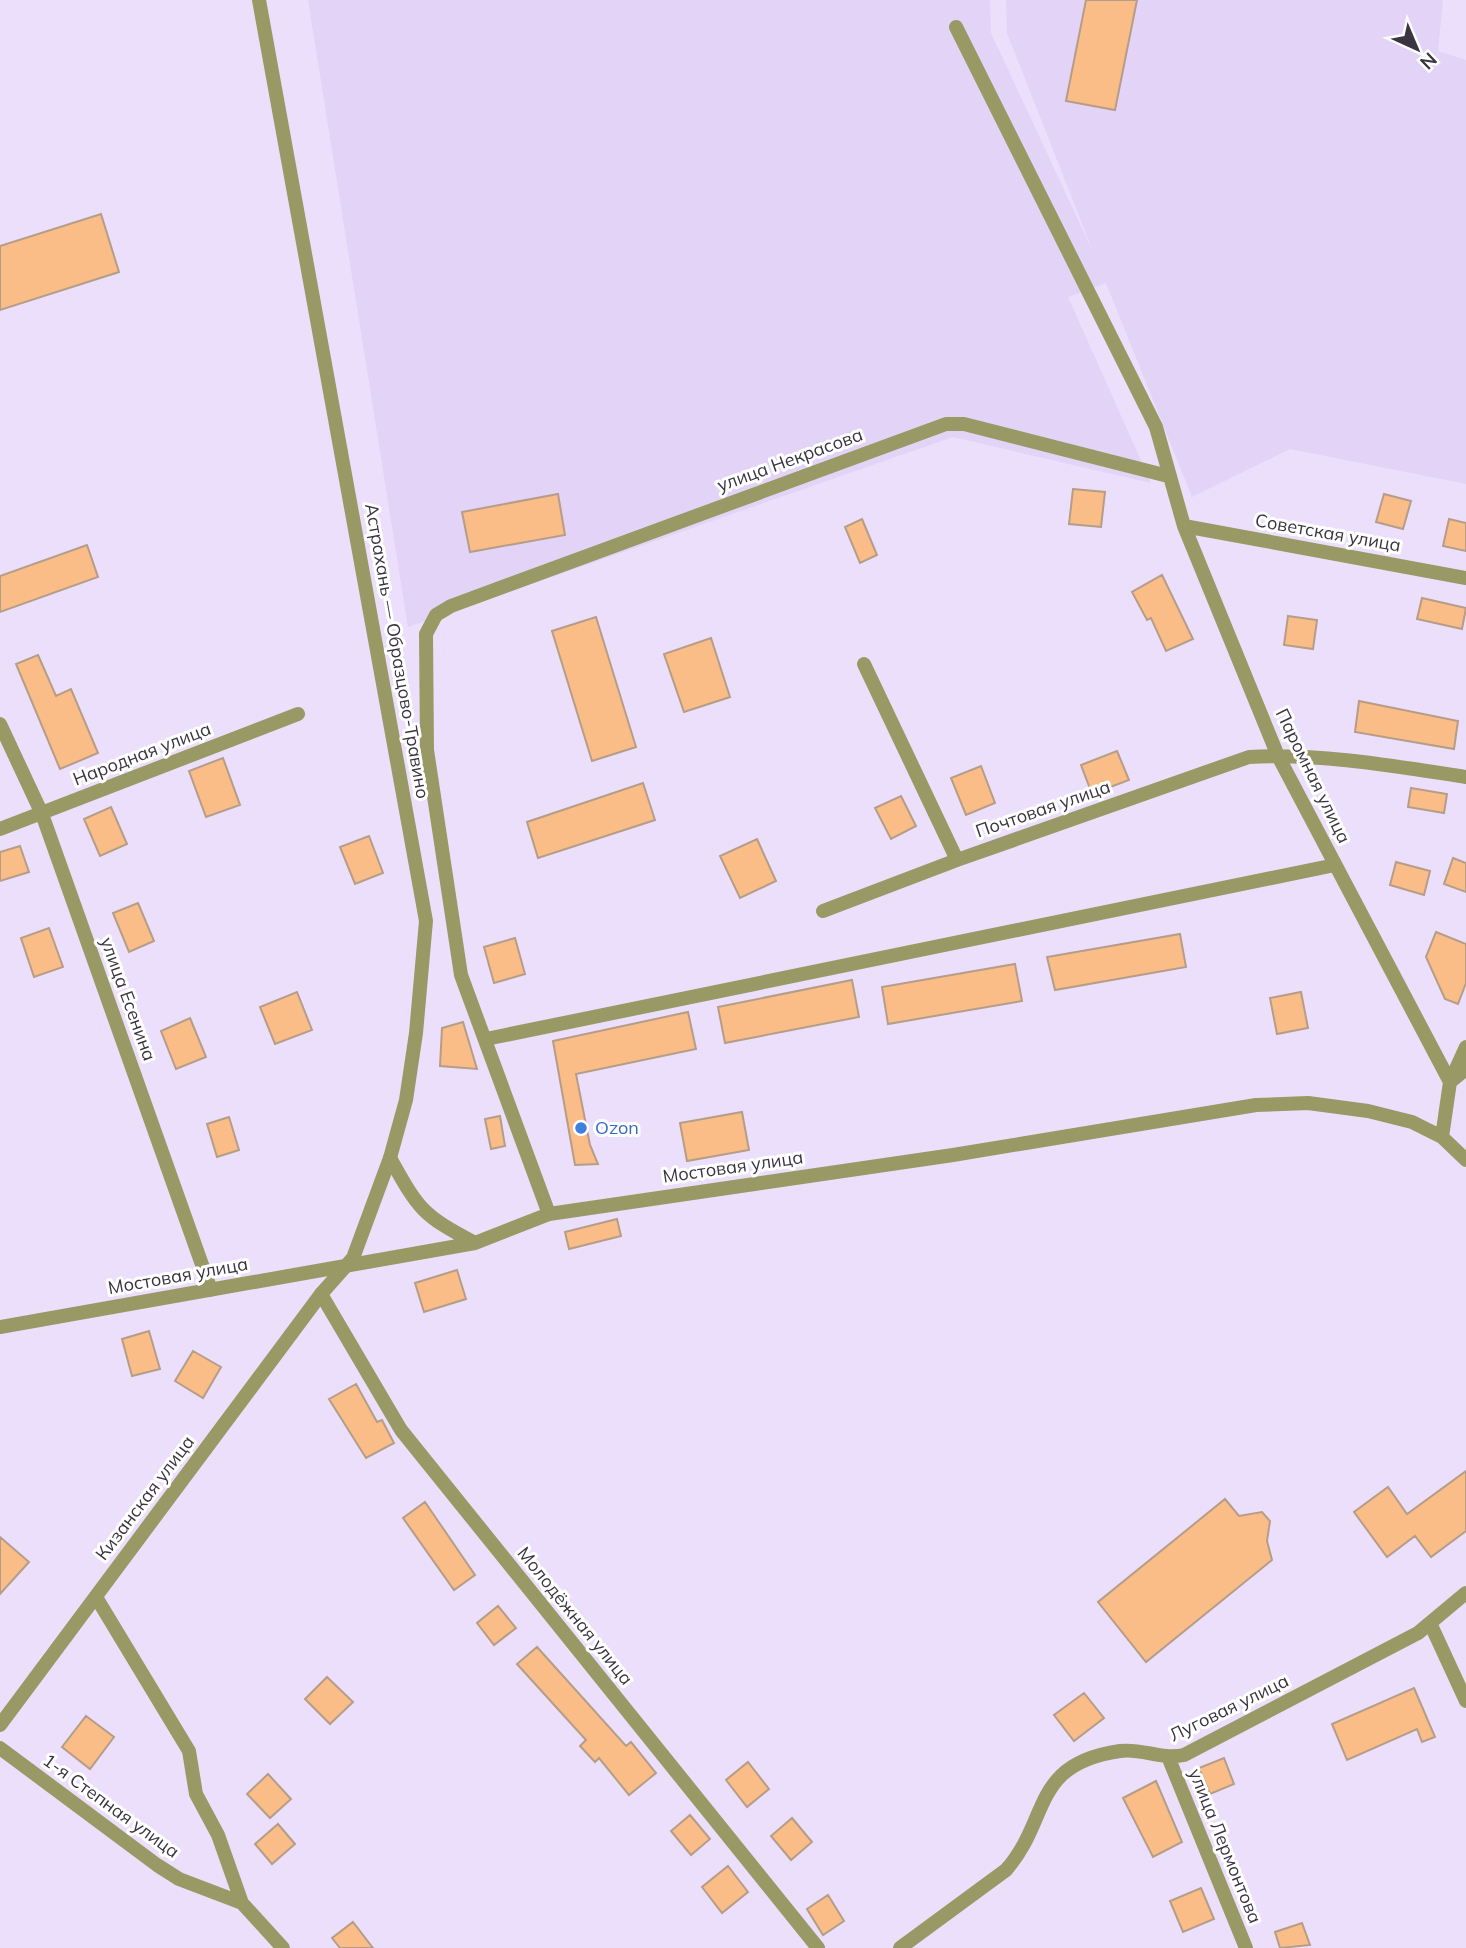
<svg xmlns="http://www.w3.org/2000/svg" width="1466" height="1948" viewBox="0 0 1466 1948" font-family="Mulish,sans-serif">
<rect width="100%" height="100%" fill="#ebdffc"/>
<path fill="#e2d3f7" d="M308 0H990L991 33 1094 254 1007 33 1006 0H1443L1438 51 1466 60V484L1290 449 1192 497 1106 283 1068 297 1151 483 953 437 408 627Z"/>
<path fill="#fabd88" stroke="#b59d88" stroke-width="2" d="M1086 0H1137L1115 110 1066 101Z
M101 214 119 272 0 310V246Z
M1073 489 1105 492 1101 527 1069 524Z
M558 494 565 535 470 552 462 512Z
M1384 494 1411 501 1403 529 1376 522Z
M862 519 877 555 860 563 845 527Z
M1449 519 1466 523V551L1443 546Z
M87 545 98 577 0 612V576Z
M1162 575 1193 639 1166 651 1151 618 1147 620 1132 592Z
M1422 598 1466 608 1462 629 1417 619Z
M1288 616 1317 620 1313 649 1284 645Z
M596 617 636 747 592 761 552 631Z
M711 638 730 697 684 712 664 654Z
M38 655 56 696 71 689 98 753 60 769 16 664Z
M1359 701 1458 721 1454 749 1355 732Z
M1117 751 1129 780 1092 794 1081 765Z
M223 758 240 805 206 817 189 771Z
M981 766 995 803 966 815 951 778Z
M643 783 655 820 538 858 527 822Z
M1411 788 1447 794 1444 813 1408 807Z
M901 796 916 826 891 839 875 808Z
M111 807 127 844 100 856 84 819Z
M369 836 383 873 355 884 340 847Z
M757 839 776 881 740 898 720 856Z
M20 846 29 872 0 881V852Z
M1453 858 1466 863V892L1444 884Z
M1396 862 1430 871 1424 895 1390 885Z
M138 903 154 941 129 952 113 913Z
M49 928 63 967 34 977 21 938Z
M1436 932 1466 944V983L1458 1004 1445 999 1426 957Z
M1180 934 1186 967 1055 990 1047 957Z
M515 938 525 974 494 983 484 947Z
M1015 964 1022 1001 888 1024 882 987Z
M852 980 859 1017 725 1043 718 1007Z
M297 992 312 1030 275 1044 260 1007Z
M1301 992 1308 1028 1277 1034 1270 998Z
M688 1012 696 1049 576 1074 590 1145 598 1164 575 1165 553 1041Z
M190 1018 206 1057 176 1069 161 1031Z
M463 1022 477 1069 440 1066 442 1028Z
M742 1112 749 1150 687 1161 680 1123Z
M500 1116 505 1146 491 1149 485 1119Z
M229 1117 239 1150 217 1157 207 1124Z
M617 1219 621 1236 569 1249 565 1232Z
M457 1270 466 1299 424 1312 415 1283Z
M149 1331 160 1369 132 1376 122 1339Z
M193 1351 221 1367 203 1398 175 1381Z
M356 1384 377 1422 382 1420 394 1443 366 1458 329 1399Z
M1466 1471V1531L1431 1557 1415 1536 1387 1557 1354 1512 1388 1487 1407 1514Z
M1225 1499 1239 1516 1262 1512 1270 1521 1267 1541 1272 1560 1146 1662 1098 1602Z
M425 1502 475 1575 454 1590 403 1518Z
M0 1537 29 1562 0 1594Z
M498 1606 516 1628 494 1645 477 1623Z
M537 1647 626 1746 631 1742 656 1773 629 1795 599 1758 595 1762 580 1746 586 1740 517 1664Z
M327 1677 353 1702 330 1724 305 1699Z
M1414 1688 1435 1737 1422 1742 1417 1729 1347 1760 1332 1724Z
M1084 1693 1104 1718 1074 1741 1054 1715Z
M86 1716 114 1737 90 1769 62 1747Z
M1224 1758 1234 1784 1210 1794 1199 1768Z
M748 1762 769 1789 747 1807 726 1780Z
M268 1774 291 1799 270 1818 247 1794Z
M1156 1781 1182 1842 1153 1857 1123 1798Z
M690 1815 710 1839 691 1855 671 1831Z
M792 1818 812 1842 791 1860 771 1836Z
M278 1824 295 1844 272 1864 255 1844Z
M728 1866 748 1892 722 1913 702 1887Z
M1201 1888 1214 1919 1183 1932 1170 1901Z
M828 1895 844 1921 823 1935 807 1909Z
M353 1922 373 1948H340L332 1938Z
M1302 1923 1310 1945 1280 1948 1275 1932Z"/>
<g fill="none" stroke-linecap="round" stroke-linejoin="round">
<path stroke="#999965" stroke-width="14" d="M956 27 1156 427 1184 526 1278 756 1450 1082 1466 1069
M1184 526 1466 578
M864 664 957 860
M0 724 42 814 211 1290
M0 829 298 714
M823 911 957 860 1249 757C1321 753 1394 766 1466 777
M486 1039 1335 865
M1442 1137 1450 1082 1466 1047
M390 1158C419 1210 422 1215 475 1243
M549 1214 461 975 427 750 426 634 436 615 451 606 946 424H964L1168 476
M321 1294 401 1430 818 1948
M0 1327 475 1243 549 1214 953 1155 1256 1105 1308 1103 1368 1111 1412 1122 1442 1137 1466 1160
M96 1597 189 1751 196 1794 218 1835 242 1903
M1430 1623 1466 1701
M0 1748 157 1865 179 1879 242 1903 283 1948
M1169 1759 1246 1948
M900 1948 1006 1870C1051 1819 1030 1764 1120 1751 1143 1748 1161 1760 1184 1755L1418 1633 1466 1593"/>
<path stroke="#999965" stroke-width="14" d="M0 1725 321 1294 353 1258 390 1158 406 1100 416 1033 426 921 259 0"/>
</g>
<circle fill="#3f7fe0" stroke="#fff" stroke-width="2.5" cx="581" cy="1128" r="7"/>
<g text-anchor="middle" stroke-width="6" stroke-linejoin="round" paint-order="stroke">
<g font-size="18" fill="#393440" stroke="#fff">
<text transform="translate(790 460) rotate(-20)" y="6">улица Некрасова</text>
<text transform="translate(1328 533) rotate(10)" y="6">Советская улица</text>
<text transform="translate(397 651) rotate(80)" y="6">Астрахань — Образцово-Травино</text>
<text transform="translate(142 754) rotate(-21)" y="6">Народная улица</text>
<text transform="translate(1313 776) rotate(64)" y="6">Паромная улица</text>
<text transform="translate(1043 809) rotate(-19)" y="6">Почтовая улица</text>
<text transform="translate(128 999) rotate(70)" y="6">улица Есенина</text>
<text transform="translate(733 1167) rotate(-8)" y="6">Мостовая улица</text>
<text transform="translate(178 1276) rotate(-10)" y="6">Мостовая улица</text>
<text transform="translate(145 1498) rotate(-53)" y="6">Кизанская улица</text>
<text transform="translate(575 1616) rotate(51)" y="6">Молодёжная улица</text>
<text transform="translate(1229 1708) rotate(-26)" y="6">Луговая улица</text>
<text transform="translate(111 1806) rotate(36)" y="6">1-я Степная улица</text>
<text transform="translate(1225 1846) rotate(68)" y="6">улица Лермонтова</text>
</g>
<g font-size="18" fill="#366cbe" stroke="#fff" text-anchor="start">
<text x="595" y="1134">Ozon</text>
</g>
</g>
<g transform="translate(1417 49) rotate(136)" stroke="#ffffff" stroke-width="5" paint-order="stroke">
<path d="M0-5L12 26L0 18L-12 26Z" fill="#393440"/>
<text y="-10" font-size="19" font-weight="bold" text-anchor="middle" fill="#393440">N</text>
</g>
</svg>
